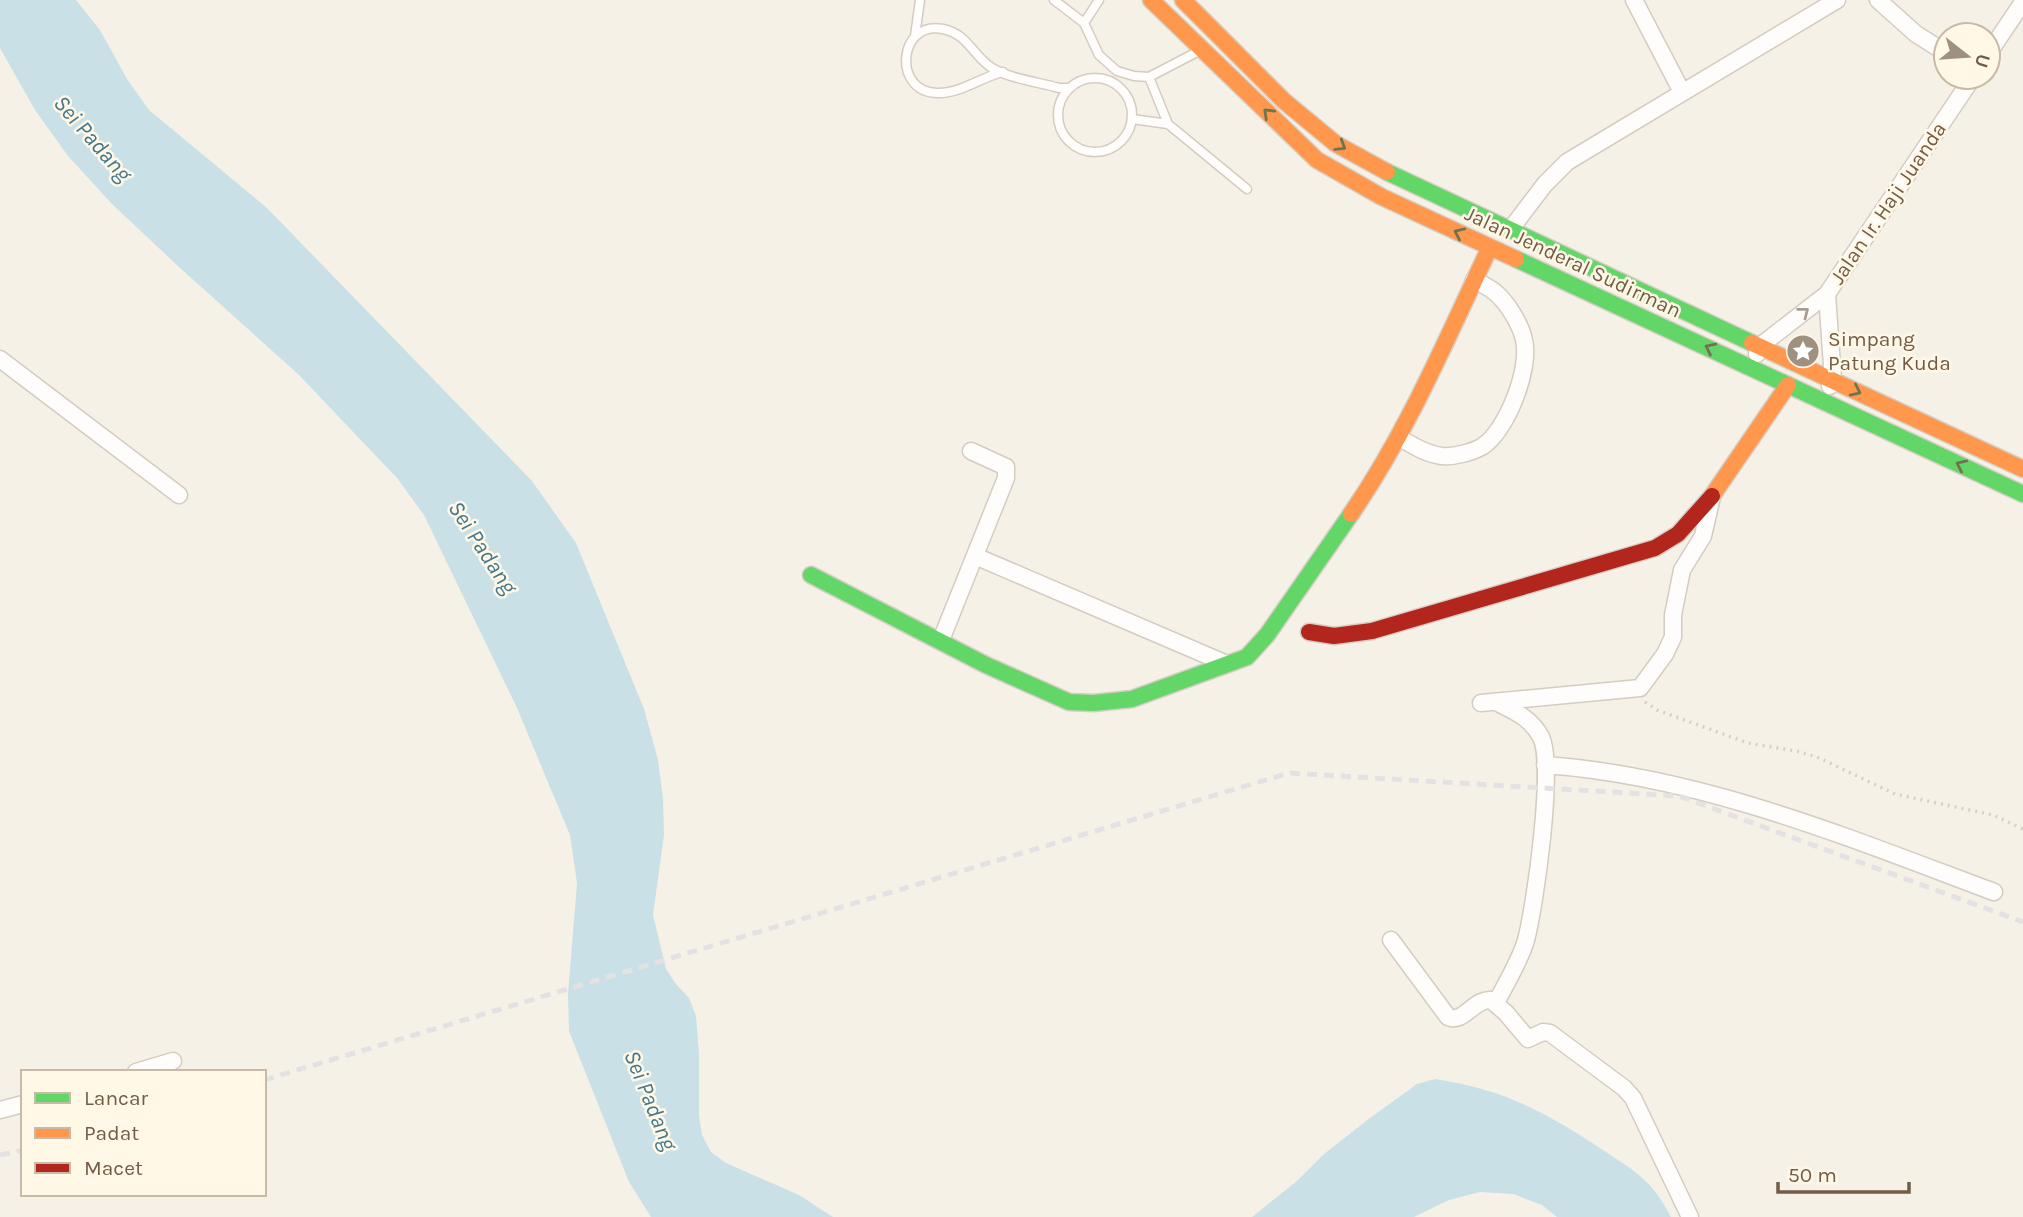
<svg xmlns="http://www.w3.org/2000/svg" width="2023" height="1217" viewBox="0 0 2023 1217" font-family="Karla,sans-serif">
<rect width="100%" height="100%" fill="#f6f1e7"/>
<path fill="#c9e0e6" d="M0 0H76L100 30 127 79 149 110 267 208 532 481 576 543 644 709 658 760 663 798 664 835 653 915 666 969 676 984 689 998 696 1016 699 1054V1116L702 1135 711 1152 726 1163 799 1195 833 1217H651L629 1182 569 1031 568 994 577 883 570 835 517 708 424 515 397 478 299 375 179 267 112 204 68 156 35 110 0 48Z
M1435 1079C1505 1090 1544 1111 1603 1150 1636 1172 1652 1180 1671 1217H1557L1542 1205 1513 1194 1480 1192 1449 1200 1414 1217H1252L1297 1181 1324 1154 1370 1118 1417 1084Z"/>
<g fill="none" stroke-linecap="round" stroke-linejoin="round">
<defs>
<path id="lane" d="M1054 0 1084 23
M1099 0 1084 23 1099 55 1117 71 1134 76 1149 77 1199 51
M915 36 920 0
M1003 72C981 77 960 94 937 93 892 92 898 20 943 29 968 34 973 56 992 68 1011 79 1038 82 1059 88H1068
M1149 77 1168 124
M1058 115a37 37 0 1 1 74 0a37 37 0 1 1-74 0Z
M1132 119 1168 124 1247 189"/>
<path id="street" d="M1634 0 1682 92
M1878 0 1916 34 1946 53
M1988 54 2023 2
M1510 230 1545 184 1567 162 1837 0
M1827 294 1833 380 1830 386
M1757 354 1760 346 1827 294 1973 77
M0 359 179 495
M1398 437C1412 445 1426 454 1442 456 1455 457 1473 452 1483 446 1507 430 1531 368 1524 340 1521 325 1508 304 1497 294 1491 288 1482 284 1474 280
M975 556 1227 664
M941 640 1006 478V467L971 451
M1496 702C1514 711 1531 718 1541 737 1555 766 1535 906 1526 940 1520 961 1506 983 1496 1003
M1481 703 1640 688 1665 654 1673 637V615L1682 570 1703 536 1712 497
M1545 765C1701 776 1849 838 1994 892
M1391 940 1448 1017C1464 1024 1474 998 1491 1000L1506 1013 1528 1039 1543 1032 1550 1033 1624 1088 1633 1098 1690 1217
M136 1072 173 1061
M0 1110 23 1104"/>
<path id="fast" d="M1387 172 1752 343
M1516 259 2023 494
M811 575 986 665 1069 702 1094 703 1132 699 1247 657 1267 635 1351 514"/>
<path id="slow" d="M1151 0 1317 160 1382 197 1516 259
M1183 0 1284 101 1336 144 1387 172
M1752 343 2023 469
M1712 496 1788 385
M1351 514C1408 431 1447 338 1490 247"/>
<path id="jam" d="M1309 632 1334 636 1372 631 1655 548 1678 534 1712 496"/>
</defs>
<use href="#lane" stroke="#d4ccc2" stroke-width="11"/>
<use href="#street" stroke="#d4ccc2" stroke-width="19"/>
<use href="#fast" stroke="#d6cec4" stroke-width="19"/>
<use href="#slow" stroke="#d6cec4" stroke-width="19"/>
<use href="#jam" stroke="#d6cec4" stroke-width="19"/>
<path stroke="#d7d0c9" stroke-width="3.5" stroke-dasharray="2 5" stroke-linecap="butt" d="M1645 702 1657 710 1748 743 1796 751 1817 757 1895 794 1993 815 2023 829"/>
<use href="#lane" stroke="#fefdfb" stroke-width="8"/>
<use href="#street" stroke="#fefdfb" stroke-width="16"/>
<use href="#fast" stroke="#63d668" stroke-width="16"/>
<use href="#slow" stroke="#ff974d" stroke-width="16"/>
<use href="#jam" stroke="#b3261e" stroke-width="16"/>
<path stroke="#e4e1e3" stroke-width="5" stroke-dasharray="10 7" stroke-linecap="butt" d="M264 1080 1289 773 1679 796 2023 922
M0 1155 23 1150"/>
</g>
<defs><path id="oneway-chevron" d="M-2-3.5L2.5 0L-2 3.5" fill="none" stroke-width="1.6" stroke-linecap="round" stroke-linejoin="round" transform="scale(1.75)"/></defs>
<g stroke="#6f744e">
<use href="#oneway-chevron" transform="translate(1268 113) rotate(-136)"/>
<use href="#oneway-chevron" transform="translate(1341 146) rotate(32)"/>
<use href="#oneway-chevron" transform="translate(1459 233) rotate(-155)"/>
<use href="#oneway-chevron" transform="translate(1710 348) rotate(-154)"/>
<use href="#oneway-chevron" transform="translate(1856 391) rotate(25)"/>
<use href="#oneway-chevron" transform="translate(1961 465) rotate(-155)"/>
</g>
<use stroke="#aa9c90" href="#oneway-chevron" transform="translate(1804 312) rotate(-38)"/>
<defs>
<symbol id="sight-disc" viewBox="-11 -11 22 22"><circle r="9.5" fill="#a09080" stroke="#fff8e7"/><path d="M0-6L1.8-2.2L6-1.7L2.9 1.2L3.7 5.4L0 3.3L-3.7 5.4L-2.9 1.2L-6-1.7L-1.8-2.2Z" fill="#fff"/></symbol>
</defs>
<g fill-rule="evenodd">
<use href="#sight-disc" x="1784" y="332" width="38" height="38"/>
</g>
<g text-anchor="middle" stroke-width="5" stroke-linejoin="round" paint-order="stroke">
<g font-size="21" fill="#725c48" stroke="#fff8e7">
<text transform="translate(1888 203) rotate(-56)" y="7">Jalan Ir. Haji Juanda</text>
<text transform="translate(1573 262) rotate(25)" y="7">Jalan Jenderal Sudirman</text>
</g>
<g font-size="21" fill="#725c48" stroke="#fff8e7" text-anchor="start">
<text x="1828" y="346">Simpang<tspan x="1828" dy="24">Patung Kuda</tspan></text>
</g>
<g font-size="23" font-style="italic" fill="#45788c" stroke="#fff8e7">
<text transform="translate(93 138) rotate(49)" y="8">Sei Padang</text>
<text transform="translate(483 547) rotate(57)" y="8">Sei Padang</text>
<text transform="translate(651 1100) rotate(68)" y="8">Sei Padang</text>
</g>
</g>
<rect x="21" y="1070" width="245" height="126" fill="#fff8e7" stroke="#c7baa7" stroke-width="2"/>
<rect x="35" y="1093" width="35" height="10" fill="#63d668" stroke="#c7baa7" stroke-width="2"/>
<text x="84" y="1105" font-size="21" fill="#725c48">Lancar</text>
<rect x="35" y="1128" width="35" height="10" fill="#ff974d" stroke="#c7baa7" stroke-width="2"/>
<text x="84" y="1140" font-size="21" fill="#725c48">Padat</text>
<rect x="35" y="1163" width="35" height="10" fill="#b3261e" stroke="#c7baa7" stroke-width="2"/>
<text x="84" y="1175" font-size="21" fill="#725c48">Macet</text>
<g transform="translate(1967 56) rotate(107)"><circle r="33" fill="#fff8e7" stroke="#c7baa7" stroke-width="2"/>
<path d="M0-5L12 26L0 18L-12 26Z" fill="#a09080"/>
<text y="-10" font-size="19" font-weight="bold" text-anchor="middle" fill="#725c48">U</text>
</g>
<path d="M1778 1182v10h131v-10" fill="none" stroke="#725c48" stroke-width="3.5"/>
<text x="1788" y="1182" font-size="21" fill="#725c48" stroke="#fff8e7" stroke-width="5" paint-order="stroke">50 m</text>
</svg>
